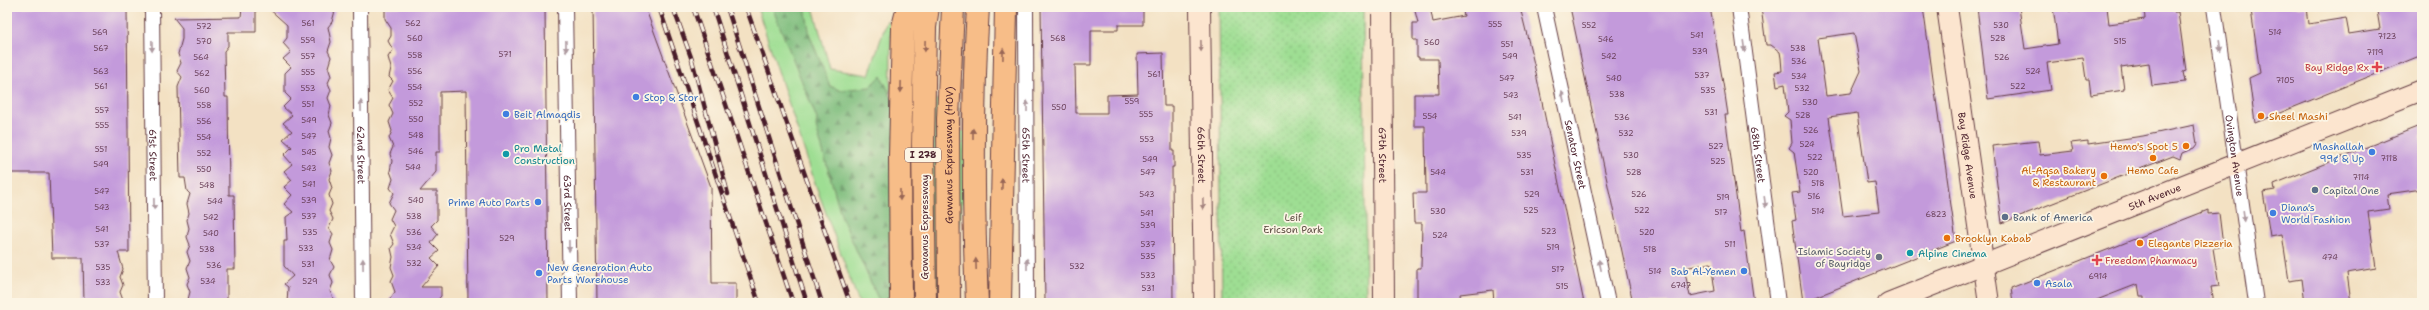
<svg xmlns="http://www.w3.org/2000/svg" width="2429" height="310" viewBox="0 0 2429 310" font-family="'Shantell Sans',sans-serif">
<defs>
<pattern id="forest-firs" width="22" height="20" patternUnits="userSpaceOnUse"><rect width="22" height="20" fill="#7ebd7d"/><path d="M5 1l3.5 6h-7zM16 11l3.5 6h-7z" fill="#699967"/></pattern>
<pattern id="park-dots" width="8" height="8" patternUnits="userSpaceOnUse"><rect width="8" height="8" fill="#9ede93"/><path d="M2 2h.1M6 6h.1" fill="none" stroke="#8abe7f" stroke-width="1.8" stroke-linecap="round"/></pattern>
</defs>
<rect width="100%" height="100%" fill="#fcf5e5"/>
<filter id="ink" filterUnits="userSpaceOnUse"><feTurbulence type="fractalNoise" baseFrequency=".025" numOctaves="2"/><feDisplacementMap in="SourceGraphic" scale="8" xChannelSelector="R" yChannelSelector="G"/><feConvolveMatrix kernelMatrix="1 2 1 2 8 2 1 2 1" color-interpolation-filters="sRGB"/></filter>
<filter id="wash" filterUnits="userSpaceOnUse"><feTurbulence type="fractalNoise" baseFrequency=".012" numOctaves="4" result="noise"/><feDisplacementMap in="SourceGraphic" scale="16" xChannelSelector="R" yChannelSelector="G"/><feGaussianBlur stdDeviation="0.9" result="paint"/><feColorMatrix in="noise" values="0 0 0 0 0 0 0 0 0 0 0 0 0 0 0 0 0 1.4 0 .05"/><feComposite in="paint" operator="in"/></filter>
<g filter="url(#wash)">
<rect width="100%" height="100%" fill="#f3e1c3"/>
<path fill="#9ede93" stroke="#747e5f" d="M757 7H813L830 69 869 75 887 20 891 25 890 181 906 87 979 118 943 303H859L816 186Z"/>
<path fill="url(#forest-firs)" stroke="#646e54" d="M772 7H805L810 36 830 86 839 90 870 87 881 76 910 133 914 303H880L842 218 816 127 817 119Z"/>
<path fill="url(#park-dots)" stroke="#747e5f" d="M1219 7H1363L1366 303H1222Z"/>
<g id="blocks">
<path fill="#c39adb" fill-rule="evenodd" d="M7 7H127L129 252H118L123 269 120 277 123 285 120 292 124 303H84L83 258H52L49 173H7Z
M242 7H256V32H228V46L224 51 225 97H228L229 195H234L235 269H227V303H187L190 292 187 284 190 277 187 268 190 261 187 252 190 245 187 237 189 228 187 220 189 213 187 204 190 194 187 191 185 178H180L178 87 182 77 177 71 181 63 178 54 182 39V28L174 18 241 17Z
M267 7H336L332 22 328 27 331 42 328 51 331 57 328 67 331 76 328 83 331 90 328 98 331 106 329 115 332 123 329 131 331 138 329 147 332 155 329 163 332 171 329 179 332 188 329 195 332 204 329 211 333 219 329 228 333 234 330 243 333 250 330 260 334 267 330 275 333 283 330 291 335 303H287L288 287 284 284 293 276 284 266V241H287L286 217 293 212 284 204 292 195 284 187 292 180 284 171 292 164 284 155 292 147 283 139 292 131 283 123 292 115 283 107 291 99 285 93V73L291 67 283 59 291 52 283 43 287 38V25Z
M385 7H545L548 303H468L466 91 440 92V152H436V172L420 191H437V220L431 226 438 234 431 243 439 251 431 258 439 266 421 287H441V296L435 303H387L395 292 391 281 394 275 391 267 393 257 391 248 394 244 390 234 394 226 390 219 394 210 389 203 394 193 390 188 393 179 390 171 392 161 390 154 393 147 389 138 392 131 389 122 393 114 389 105 393 98 388 90 393 81 389 77 391 68 388 57 393 50 388 41 391 36V28L385 19Z
M593 7H645L711 187 712 283H736V303H597Z
M1041 7H1143V25H1118V30H1091V65H1075L1076 113H1107V95L1138 94 1137 54 1163 53 1164 106H1172V151H1174V167H1172L1173 303H1045Z
M1414 7H1430L1433 22 1464 16 1462 7H1520L1534 64 1584 303H1494L1493 290 1460 294 1461 303H1417V268H1421L1422 223H1414L1413 193H1426L1425 126H1414V94H1439L1438 59H1419V57H1417V40H1413V23H1418Z
M1570 7H1710L1725 95 1728 115H1725L1737 203 1741 232 1744 231 1754 303H1633ZM1711 263 1715 291 1690 296 1684 268Z
M1761 7H1923L1956 241 1803 302 1792 221 1796 220 1792 193 1800 192 1794 152 1789 148 1792 143 1790 120 1784 116 1788 112 1785 84 1777 86 1775 72 1782 71 1781 58 1780 52 1771 45H1766ZM1854 33 1861 71 1851 93 1826 96 1818 38ZM1857 113 1867 183 1875 182 1879 212 1843 216 1829 117Z
M1977 7H2019L2025 49 2058 44 2053 7H2068L2069 11 2107 7 2109 24 2145 19 2144 7H2174V12H2178L2186 71 2183 72 2185 82 2152 86 2149 63 2121 67 2124 90 2091 95 2089 79H2086L2083 58 2047 63 2051 90 1988 99Z
M2269 7H2306L2308 24 2346 18 2349 34 2380 29 2377 11 2396 7H2419L2422 27V55L2255 123 2249 78 2260 73 2251 10Z
M2194 125 2197 144 2194 148 2182 153 2180 159 2173 156 2002 223 1992 146 2038 141 2040 155 2073 151 2071 143 2088 141V144L2143 136Z
M2422 125V189L2387 194 2389 209 2368 212 2376 268 2347 273 2351 303H2305L2302 279 2289 281 2282 234 2270 236 2263 192 2275 190 2274 184Z
M2208 210V214L2219 213 2223 246 2213 248 2219 286 2211 287 2214 303H2144V296H2140L2138 284 2089 303H2013L2011 288Z"/>
</g>
</g>
<g filter="url(#ink)">
<use href="#blocks" fill-opacity="0" stroke="#633c42" stroke-width="1"/>
<g fill="none" stroke-linecap="round" stroke-linejoin="round">
<path stroke="#d1baa5" stroke-width="20" stroke-dasharray="20 10" stroke-linecap="butt" d="M956 50 961 73 965 141"/>
<defs>
<g id="street">
<path id="s1" d="M152 7 155 303"/>
<path id="s2" d="M360 7 363 303"/>
<path id="s3" d="M565 7 570 303"/>
<path id="s4" d="M1026 7 1027 303"/>
<path id="s5" d="M1544 7 1608 303"/>
<path id="s6" d="M1739 7 1778 303"/>
<path id="s7" d="M2214 7 2256 303"/>
</g>
<g id="secondary">
<path id="s8" d="M1200 7 1204 303"/>
<path id="s9" d="M1382 7 1384 303"/>
<path id="s10" d="M1947 7 1989 303"/>
<path id="s11" d="M1888 303 2422 90"/>
</g>
<path id="highway" d="M901 303 900 156 903 27 908 7
M925 303 923 144 925 27 928 7
M977 303C973 204 972 106 978 7
M1000 303 1006 7"/>
</defs>
<use href="#street" stroke="#633c42" stroke-width="16"/>
<use href="#secondary" stroke="#633c42" stroke-width="22"/>
<use href="#highway" stroke="#633c42" stroke-width="24"/>
<use href="#street" stroke="#fff" stroke-width="14"/>
<use href="#secondary" stroke="#fce5cf" stroke-width="20"/>
<use href="#highway" stroke="#f7bd88" stroke-width="22"/>
<defs>
<path id="rail" d="M659 7 759 303
M673 7 692 60 728 194
M693 7 793 303
M713 7 807 303
M727 7 822 303
M746 7 850 303"/>
</defs>
<use href="#rail" stroke="#4a1f2b" stroke-width="4.5"/>
<use href="#rail" stroke="#fcf5e5" stroke-width="3" stroke-dasharray="9" stroke-linecap="butt"/>
<defs>
<g id="highway-bridge">
<path id="s12" d="M949 303 948 119 953 7"/>
</g>
</defs>
<use href="#highway-bridge" stroke="#633c42" stroke-width="24" stroke-linecap="butt"/>
<use href="#highway-bridge" stroke="#f7bd88" stroke-width="22"/>
</g>
<defs><path id="oneway-solid" d="M-6-.8H1V-3.2L6.5 0L1 3.2V.8H-6Z"/></defs>
<g fill="#ae9aa0">
<use href="#oneway-solid" transform="translate(152 46) rotate(89)"/>
<use href="#oneway-solid" transform="translate(566 46) rotate(89)"/>
<use href="#oneway-solid" transform="translate(1744 46) rotate(82)"/>
<use href="#oneway-solid" transform="translate(2220 46) rotate(82)"/>
<use href="#oneway-solid" transform="translate(1563 97) rotate(-102)"/>
<use href="#oneway-solid" transform="translate(361 106) rotate(-91)"/>
<use href="#oneway-solid" transform="translate(1027 106) rotate(-90)"/>
<use href="#oneway-solid" transform="translate(1765 202) rotate(82)"/>
<use href="#oneway-solid" transform="translate(154 204) rotate(89)"/>
<use href="#oneway-solid" transform="translate(2244 216) rotate(82)"/>
<use href="#oneway-solid" transform="translate(569 246) rotate(89)"/>
<use href="#oneway-solid" transform="translate(363 264) rotate(-91)"/>
<use href="#oneway-solid" transform="translate(1027 264) rotate(-90)"/>
<use href="#oneway-solid" transform="translate(1600 265) rotate(-102)"/>
</g>
<g fill="#986655">
<use href="#oneway-solid" transform="translate(925 46) rotate(91)"/>
<use href="#oneway-solid" transform="translate(1003 54) rotate(-89)"/>
<use href="#oneway-solid" transform="translate(901 87) rotate(91)"/>
<use href="#oneway-solid" transform="translate(973 134) rotate(-90)"/>
<use href="#oneway-solid" transform="translate(1002 184) rotate(-89)"/>
<use href="#oneway-solid" transform="translate(900 195) rotate(90)"/>
<use href="#oneway-solid" transform="translate(976 264) rotate(-92)"/>
</g>
<g fill="#a3827d">
<use href="#oneway-solid" transform="translate(1201 46) rotate(89)"/>
<use href="#oneway-solid" transform="translate(1203 204) rotate(89)"/>
</g>
</g>
<g fill="#e0444e" stroke="#fcf5e5" stroke-width="1.5">
<path d="M2375 61h4v4h4v4h-4v4h-4v-4h-4v-4h4z"/>
<path d="M2095 254h4v4h4v4h-4v4h-4v-4h-4v-4h4z"/>
</g>
<g fill="#3f7fe0" stroke="#fcf5e5" stroke-width="1.5">
<circle cx="636" cy="97" r="4"/>
<circle cx="506" cy="114" r="4"/>
<circle cx="2372" cy="152" r="4"/>
<circle cx="538" cy="202" r="4"/>
<circle cx="2273" cy="213" r="4"/>
<circle cx="1744" cy="271" r="4"/>
<circle cx="539" cy="273" r="4"/>
<circle cx="2037" cy="283" r="4"/>
</g>
<g fill="#e8710a" stroke="#fcf5e5" stroke-width="1.5">
<circle cx="2261" cy="116" r="4"/>
<circle cx="2186" cy="146" r="4"/>
<circle cx="2153" cy="158" r="4"/>
<circle cx="2104" cy="176" r="4"/>
<circle cx="1947" cy="238" r="4"/>
<circle cx="2140" cy="243" r="4"/>
</g>
<g fill="#0f9aa8" stroke="#fcf5e5" stroke-width="1.5">
<circle cx="506" cy="154" r="4"/>
<circle cx="1910" cy="253" r="4"/>
</g>
<g fill="#5c6f8a" stroke="#fcf5e5" stroke-width="1.5">
<circle cx="2315" cy="190" r="4"/>
<circle cx="2005" cy="217" r="4"/>
</g>
<circle fill="#6b7280" stroke="#fcf5e5" stroke-width="1.5" cx="1879" cy="257" r="4"/>
<g text-anchor="middle" stroke-width="3.5" stroke-linejoin="round" paint-order="stroke">
<g font-size="8" fill="#683e57">
<text x="308" y="26">561</text>
<text x="413" y="26">562</text>
<text x="1495" y="27">555</text>
<text x="1589" y="28">552</text>
<text x="2001" y="28">530</text>
<text x="204" y="29">572</text>
<text x="100" y="35">569</text>
<text x="2275" y="35">514</text>
<text x="1697" y="38">541</text>
<text x="2387" y="39">7123</text>
<text x="415" y="41">560</text>
<text x="1058" y="41">568</text>
<text x="1998" y="41">528</text>
<text x="1606" y="42">546</text>
<text x="308" y="43">559</text>
<text x="204" y="44">570</text>
<text x="2120" y="44">515</text>
<text x="1432" y="45">560</text>
<text x="1507" y="47">551</text>
<text x="101" y="51">567</text>
<text x="1798" y="51">538</text>
<text x="1700" y="54">539</text>
<text x="2375" y="55">7119</text>
<text x="505" y="57">571</text>
<text x="415" y="58">558</text>
<text x="308" y="59">557</text>
<text x="1510" y="59">549</text>
<text x="1609" y="59">542</text>
<text x="201" y="60">564</text>
<text x="2002" y="60">526</text>
<text x="1799" y="64">536</text>
<text x="101" y="74">563</text>
<text x="415" y="74">556</text>
<text x="2033" y="74">524</text>
<text x="308" y="75">555</text>
<text x="202" y="76">562</text>
<text x="1154" y="77">561</text>
<text x="1702" y="78">537</text>
<text x="1799" y="79">534</text>
<text x="1507" y="81">547</text>
<text x="1614" y="81">540</text>
<text x="2285" y="83">7105</text>
<text x="101" y="89">561</text>
<text x="2018" y="89">522</text>
<text x="415" y="90">554</text>
<text x="308" y="91">553</text>
<text x="1802" y="91">532</text>
<text x="202" y="93">560</text>
<text x="1708" y="93">535</text>
<text x="1617" y="97">538</text>
<text x="1511" y="98">543</text>
<text x="1132" y="104">559</text>
<text x="1810" y="105">530</text>
<text x="416" y="106">552</text>
<text x="308" y="107">551</text>
<text x="204" y="108">558</text>
<text x="1059" y="110">550</text>
<text x="102" y="113">557</text>
<text x="1711" y="115">531</text>
<text x="1146" y="117">555</text>
<text x="1803" y="118">528</text>
<text x="1430" y="119">554</text>
<text x="1515" y="120">541</text>
<text x="1622" y="120">536</text>
<text x="416" y="122">550</text>
<text x="309" y="123">549</text>
<text x="204" y="124">556</text>
<text x="102" y="128">555</text>
<text x="1811" y="133">526</text>
<text x="1519" y="136">539</text>
<text x="1626" y="136">532</text>
<text x="416" y="138">548</text>
<text x="309" y="139">547</text>
<text x="204" y="140">554</text>
<text x="1147" y="142">553</text>
<text x="1807" y="147">524</text>
<text x="1716" y="149">527</text>
<text x="101" y="152">551</text>
<text x="416" y="154">546</text>
<text x="309" y="155">545</text>
<text x="204" y="156">552</text>
<text x="1524" y="158">535</text>
<text x="1631" y="158">530</text>
<text x="1815" y="160">522</text>
<text x="2389" y="161">7118</text>
<text x="1150" y="162">549</text>
<text x="1718" y="164">525</text>
<text x="101" y="167">549</text>
<text x="413" y="170">544</text>
<text x="309" y="171">543</text>
<text x="204" y="172">550</text>
<text x="1148" y="175">547</text>
<text x="1438" y="175">544</text>
<text x="1527" y="175">531</text>
<text x="1634" y="175">528</text>
<text x="1811" y="175">520</text>
<text x="2361" y="180">7114</text>
<text x="1818" y="186">518</text>
<text x="309" y="187">541</text>
<text x="207" y="188">548</text>
<text x="102" y="194">547</text>
<text x="1147" y="197">543</text>
<text x="1532" y="197">529</text>
<text x="1639" y="197">526</text>
<text x="1814" y="199">516</text>
<text x="1723" y="200">519</text>
<text x="309" y="203">539</text>
<text x="416" y="203">540</text>
<text x="215" y="204">544</text>
<text x="102" y="210">543</text>
<text x="1531" y="213">525</text>
<text x="1642" y="213">522</text>
<text x="1438" y="214">530</text>
<text x="1818" y="214">514</text>
<text x="1721" y="215">517</text>
<text x="1147" y="216">541</text>
<text x="1936" y="217">6823</text>
<text x="309" y="219">537</text>
<text x="414" y="219">538</text>
<text x="211" y="220">542</text>
<text x="1148" y="228">539</text>
<text x="102" y="232">541</text>
<text x="1549" y="234">523</text>
<text x="310" y="235">535</text>
<text x="414" y="235">536</text>
<text x="1647" y="235">520</text>
<text x="211" y="236">540</text>
<text x="1440" y="238">524</text>
<text x="507" y="241">529</text>
<text x="102" y="247">537</text>
<text x="1148" y="247">537</text>
<text x="1730" y="247">511</text>
<text x="414" y="250">534</text>
<text x="1553" y="250">519</text>
<text x="306" y="251">533</text>
<text x="207" y="252">538</text>
<text x="1650" y="252">518</text>
<text x="1148" y="259">535</text>
<text x="2330" y="260">474</text>
<text x="414" y="266">532</text>
<text x="308" y="267">531</text>
<text x="214" y="268">536</text>
<text x="1077" y="269">532</text>
<text x="103" y="270">535</text>
<text x="1558" y="272">517</text>
<text x="1655" y="274">514</text>
<text x="1148" y="278">533</text>
<text x="2098" y="279">6914</text>
<text x="208" y="284">534</text>
<text x="310" y="284">529</text>
<text x="103" y="285">533</text>
<text x="1681" y="288">6747</text>
<text x="1562" y="289">515</text>
<text x="1148" y="291">531</text>
</g>
<rect fill="#fcf5e5" stroke="#7f5f63" stroke-width="1" x="905" y="148" width="36" height="14" rx="3"/>
<g font-size="9" font-weight="bold" fill="#4a1f2b">
<text x="923" y="158">I 278</text>
</g>
<g font-size="10" fill="#be3a42" stroke="#fcf5e5" text-anchor="end">
<text x="2369" y="71">Bay Ridge Rx</text>
<text x="2105" y="264" text-anchor="start">Freedom Pharmacy</text>
</g>
<g font-size="10" fill="#366cbe" stroke="#fcf5e5" text-anchor="start">
<text x="644" y="101">Stop &amp; Stor</text>
<text x="514" y="118">Beit Almaqdis</text>
<text x="2364" y="150" text-anchor="end">Mashallah<tspan x="2364" dy="12">99¢ &amp; Up</tspan></text>
<text x="530" y="206" text-anchor="end">Prime Auto Parts</text>
<text x="2281" y="211">Diana's<tspan x="2281" dy="12">World Fashion</tspan></text>
<text x="547" y="271">New Generation Auto<tspan x="547" dy="12">Parts Warehouse</tspan></text>
<text x="1736" y="275" text-anchor="end">Bab Al-Yemen</text>
<text x="2045" y="287">Asala</text>
</g>
<g font-size="10" fill="#c56008" stroke="#fcf5e5" text-anchor="start">
<text x="2269" y="120">Sheel Mashi</text>
<text x="2178" y="150" text-anchor="end">Hemo's Spot 5</text>
<text x="2096" y="174" text-anchor="end">Al-Aqsa Bakery<tspan x="2096" dy="12">&amp; Restaurant</tspan></text>
<text x="2153" y="174" text-anchor="middle">Hemo Cafe</text>
<text x="1955" y="242">Brooklyn Kabab</text>
<text x="2148" y="247">Elegante Pizzeria</text>
</g>
<g font-size="10" fill="#0d838f" stroke="#fcf5e5" text-anchor="start">
<text x="514" y="152">Pro Metal<tspan x="514" dy="12">Construction</tspan></text>
<text x="1918" y="257">Alpine Cinema</text>
</g>
<g font-size="10" fill="#4a1f2b" stroke="#fcf5e5">
<text dy="4" stroke="none"><textPath href="#s1" startOffset="148">61st Street</textPath></text>
<text dy="4" stroke="none"><textPath href="#s2" startOffset="148">62nd Street</textPath></text>
<text dy="4" stroke="none"><textPath href="#s12" startOffset="148">Gowanus Expressway (HOV)</textPath></text>
<text dy="4" stroke="none"><textPath href="#s4" startOffset="148">65th Street</textPath></text>
<text dy="4" stroke="none"><textPath href="#s8" startOffset="148">66th Street</textPath></text>
<text dy="4" stroke="none"><textPath href="#s9" startOffset="148">67th Street</textPath></text>
<text dy="4" stroke="none"><textPath href="#s5" startOffset="151">Senator Street</textPath></text>
<text dy="4" stroke="none"><textPath href="#s6" startOffset="149">68th Street</textPath></text>
<text dy="4" stroke="none"><textPath href="#s10" startOffset="150">Bay Ridge Avenue</textPath></text>
<text dy="4" stroke="none"><textPath href="#s7" startOffset="150">Ovington Avenue</textPath></text>
<text dy="4" stroke="none"><textPath href="#s11" startOffset="287">5th Avenue</textPath></text>
<text dy="4" stroke="none"><textPath href="#s3" startOffset="196">63rd Street</textPath></text>
<text transform="translate(924 227) rotate(-90)" y="4">Gowanus Expressway</text>
</g>
<g font-size="10" fill="#4e5e75" stroke="#fcf5e5" text-anchor="start">
<text x="2323" y="194">Capital One</text>
<text x="2013" y="221">Bank of America</text>
</g>
<g font-size="10" fill="#5f4f45" stroke="#fcf5e5">
<text x="1293" y="221">Leif<tspan x="1293" dy="12">Ericson Park</tspan></text>
</g>
<g font-size="10" fill="#5b616d" stroke="#fcf5e5" text-anchor="end">
<text x="1871" y="255">Islamic Society<tspan x="1871" dy="12">of Bayridge</tspan></text>
</g>
</g>
<rect width="2429" height="310" fill="none" stroke="#fcf5e5" stroke-width="24"/>
</svg>
